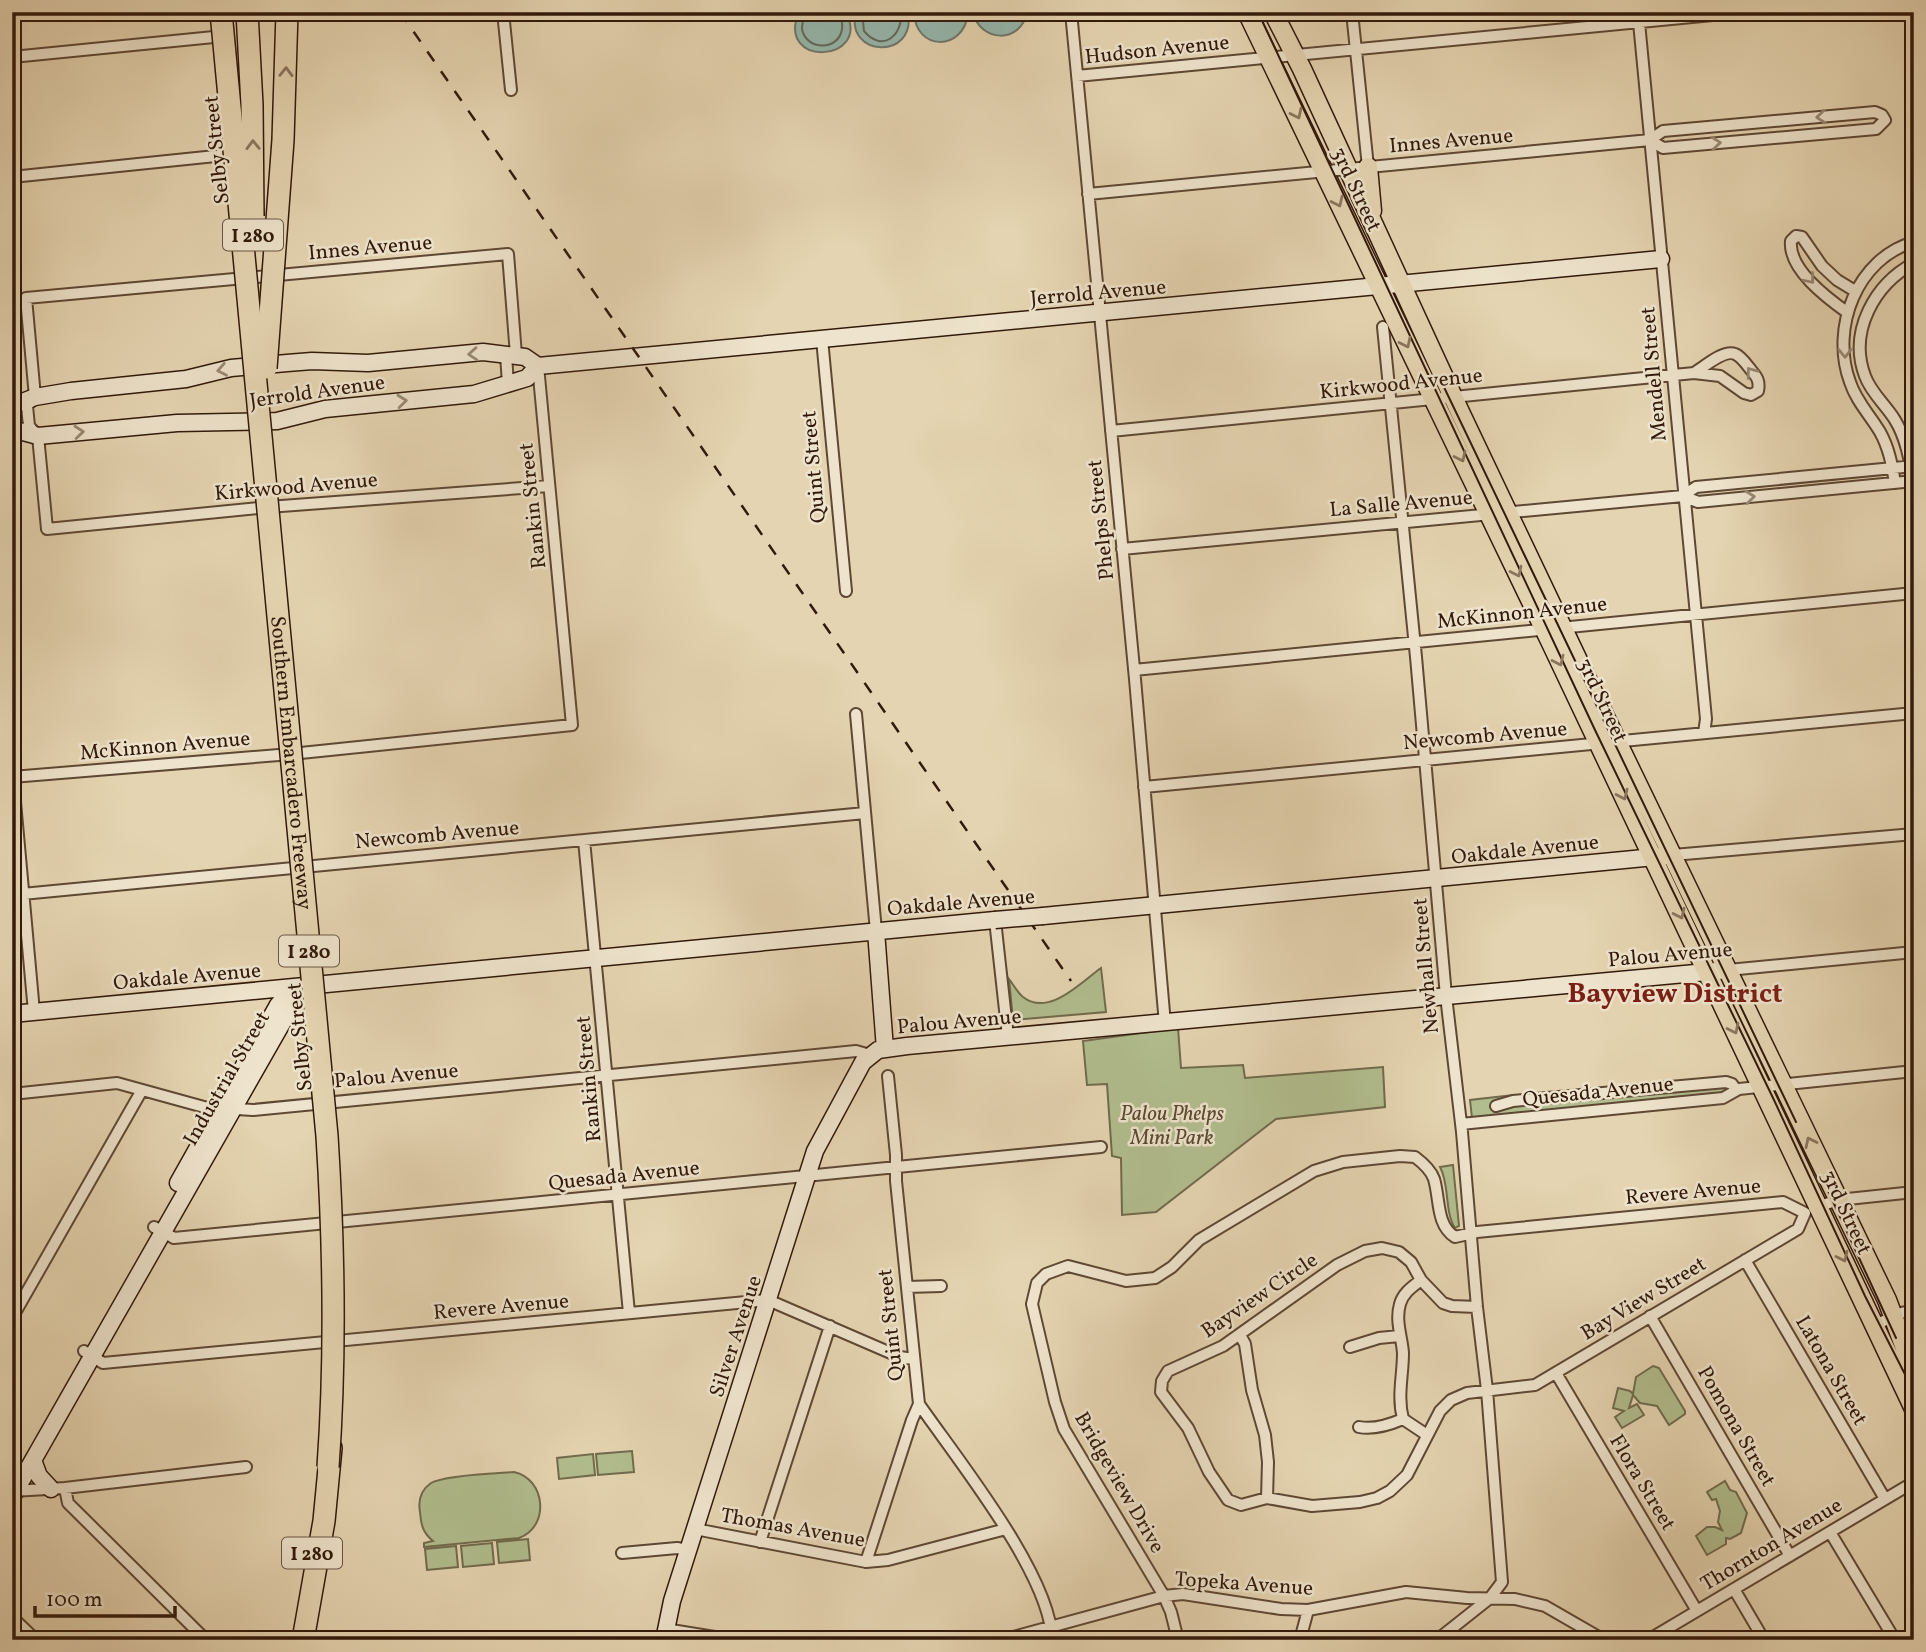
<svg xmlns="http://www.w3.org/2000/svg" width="1926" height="1652" viewBox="0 0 1926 1652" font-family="Vollkorn,serif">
<rect width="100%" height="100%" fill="#e5d4b1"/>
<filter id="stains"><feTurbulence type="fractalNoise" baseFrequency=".00286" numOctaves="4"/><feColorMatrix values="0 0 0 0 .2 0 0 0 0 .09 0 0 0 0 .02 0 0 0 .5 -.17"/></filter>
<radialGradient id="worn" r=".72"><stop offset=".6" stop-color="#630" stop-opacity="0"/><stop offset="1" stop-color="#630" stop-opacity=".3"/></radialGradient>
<path fill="#b1bd8e" stroke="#716b4c" stroke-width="2" d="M1101 968 1106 1012 1013 1020 1009 979C1013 984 1017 992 1023 997 1049 1017 1080 983 1101 968Z
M1178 1028 1181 1068 1243 1065 1245 1078 1383 1067 1385 1107 1276 1119 1156 1212 1122 1215 1121 1158 1112 1156 1107 1084 1087 1085 1083 1041Z
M1728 1086V1093L1472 1118 1470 1100 1513 1095 1514 1105Z
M1453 1165 1459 1226 1455 1228C1444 1211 1450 1185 1440 1167Z
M1653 1366 1659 1368 1685 1411V1414L1669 1425 1657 1406 1640 1403 1633 1395 1629 1408 1637 1404 1644 1415 1622 1428 1615 1417 1624 1411 1613 1408 1618 1388 1630 1391 1633 1394 1636 1377Z
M632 1451 634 1472 598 1475 596 1454Z
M593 1454 595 1475 559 1479 557 1458Z
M514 1472C546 1479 550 1527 519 1538L424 1547V1543L433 1541C423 1533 421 1525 420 1512 418 1501 421 1490 431 1483 444 1475 498 1473 514 1472Z
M1725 1481 1730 1490 1736 1492 1747 1513 1741 1533 1730 1539 1726 1538V1544L1707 1555 1696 1536 1707 1527H1715L1722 1530 1718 1522 1720 1511 1716 1499 1712 1500 1707 1492Z
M528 1539 530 1560 499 1563 497 1542Z
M492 1543 494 1564 463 1567 461 1546Z
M456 1546 458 1567 427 1570 425 1549Z"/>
<path fill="#96b8ae" stroke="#6e786d" stroke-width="2" d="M799 12H846C872 63 775 68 799 12Z
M856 12H908C917 61 844 57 856 12Z
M914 12H968V14C963 52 915 51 914 12Z
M973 12H1027C1021 44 980 43 973 12Z"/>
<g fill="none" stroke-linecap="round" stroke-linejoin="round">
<path stroke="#64685c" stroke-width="2" d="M805 12C804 18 802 23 802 29 806 51 839 51 842 29 843 23 841 18 840 12
M862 12 864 31C882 53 903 36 901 12"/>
<defs>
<path id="street" d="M503 12 511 90
M1071 12 1135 679 1165 1024
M1352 12 1368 167
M1638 12 1706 719 1704 733
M12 57 224 36
M1077 76 1744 12
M12 177 235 154
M1088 194 1650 140 1663 131 1875 112 1882 115 1885 120 1876 129 1663 148 1650 140
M1848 313C1827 298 1788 269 1791 241L1796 236 1802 237 1822 266 1837 280 1855 291
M1383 327 1416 657 1446 996 1462 1132 1477 1307 1487 1390 1502 1582 1490 1598 1437 1640
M822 339 846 591
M506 355 508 384
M516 355 508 254 26 298 35 397 27 406 29 426 38 436 47 529 268 507 549 486
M1111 431 1694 373 1720 376 1744 393 1751 395 1758 391C1760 381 1757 377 1751 370 1747 365 1741 356 1735 354 1724 349 1704 367 1694 373
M1913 481C1910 460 1906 438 1895 420 1886 405 1871 393 1865 376 1848 331 1875 284 1914 263
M1895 483C1892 465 1889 448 1880 432 1870 415 1856 401 1850 382 1830 328 1857 258 1914 242
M1683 496 1698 502 1914 481
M1122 549 1683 496 1696 487 1914 466
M1134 670 1914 593
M856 714 876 931
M12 769 34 1012
M12 777 291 754 572 725 538 366
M1144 787 1914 713
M584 840 629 1313
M1673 855 1914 834
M12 895 865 813
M995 920 1008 1037
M1728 970 1914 952
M12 1094 117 1083 204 1107 253 1110 856 1051 870 1055
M1496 1106 1513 1101 1726 1082 1732 1084 1736 1090
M1461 1124 1723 1098 1739 1089 1914 1071
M1814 1208 1838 1200 1914 1192
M154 1227 174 1238 1101 1147
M1745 1260 1885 1499
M1421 1280C1412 1287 1403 1293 1400 1304 1395 1321 1402 1337 1403 1353 1403 1376 1397 1396 1403 1419L1427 1435
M907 1287 941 1286
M1477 1307 1452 1306 1443 1303 1421 1280 1411 1262 1399 1252 1382 1248 1365 1251 1337 1265 1223 1346 1168 1371 1162 1381 1161 1392 1188 1428 1209 1472 1228 1500 1241 1505 1267 1498 1312 1506 1360 1502 1377 1498 1390 1491 1407 1475 1440 1411 1451 1400 1467 1393 1535 1385 1798 1229 1805 1213
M1650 1316 1790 1556
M12 1318 142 1090
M1875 1325 1901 1313 1914 1310
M1240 1335 1245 1344 1252 1390 1265 1435 1268 1462 1267 1498
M1350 1347 1379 1338 1399 1336
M84 1351 103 1363 768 1300 900 1357 913 1359
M1556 1373 1697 1611
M919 1404C957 1459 1051 1575 1052 1640
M1359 1427C1374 1430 1389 1425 1403 1419
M65 1488 68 1503 206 1640
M12 1491 65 1488 246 1467
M695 1529 866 1562 888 1560 1006 1529
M1830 1532 1895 1640
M760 1542 830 1326
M622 1553 677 1548 688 1550
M866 1562 912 1420 919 1404 896 1181V1155L888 1076
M1734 1589 1764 1640
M12 1617 36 1640
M665 1629 733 1640
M1002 1640 1164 1596 1183 1594 1281 1609 1308 1610 1406 1592 1467 1598 1515 1599 1545 1606 1604 1640
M1178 1640 1171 1612 1164 1596 1064 1429 1055 1402 1032 1304 1037 1283 1046 1274 1068 1266 1126 1281 1155 1278 1172 1267 1199 1240 1314 1171 1343 1162 1400 1156 1415 1157C1423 1163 1431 1170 1434 1179 1440 1199 1436 1225 1455 1237L1477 1232 1783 1202 1805 1213
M1300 1640 1308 1610
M1648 1640 1914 1482"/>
<path id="secondary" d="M12 406 35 397 71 391 186 379 231 368 287 363 312 361 368 363 483 352 525 357 538 366 1661 259
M12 429 38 436 177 423 277 421 325 409 474 394 527 378 538 366
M1043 916 1665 856
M876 931 885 1049
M12 1014 995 920
M178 1183 278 1005 293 989
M33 1460 39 1476 51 1489
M12 1497 289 1011 294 987
M664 1640 672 1601 815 1151 863 1062 878 1050 907 1046 1728 970"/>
<path id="primary" d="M1247 12 1551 643 1914 1409
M1273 12 1302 69 1460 412 1595 696 1887 1300 1914 1372
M1368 167 1372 211"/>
<path id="highway" d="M303 1640 324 1521 331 1448"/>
</defs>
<use href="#street" stroke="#5e4834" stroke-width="14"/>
<use href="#secondary" stroke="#31190b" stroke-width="19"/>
<use href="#primary" stroke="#31190b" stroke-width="21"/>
<use href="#highway" stroke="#31190b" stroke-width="24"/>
<use href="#street" stroke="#eee3cc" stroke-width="10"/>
<use href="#secondary" stroke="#eee3cc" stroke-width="16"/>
<use href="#primary" stroke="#e5d4b1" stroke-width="18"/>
<use href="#highway" stroke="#e5d4b1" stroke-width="21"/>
<path stroke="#31190b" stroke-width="2" d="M1258 12 1595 730 1774 1100 1865 1296 1914 1392
M1442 383 1796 1122
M1824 1182 1896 1338"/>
<path stroke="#31190b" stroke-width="2.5" stroke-dasharray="12 12" stroke-linecap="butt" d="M400 12 1071 981"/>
<defs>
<path id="secondary-bridge" d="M995 920 1043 916"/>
<g id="highway-bridge">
<path id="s1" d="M221 12 327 1136C334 1246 336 1357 328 1467"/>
<path d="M247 12 252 105 253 216"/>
<path d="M266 368 283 140 287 12"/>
</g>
</defs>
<use href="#secondary-bridge" stroke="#31190b" stroke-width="19" stroke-linecap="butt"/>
<use href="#highway-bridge" stroke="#31190b" stroke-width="24" stroke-linecap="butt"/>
<use href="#secondary-bridge" stroke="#eee3cc" stroke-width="16"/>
<use href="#highway-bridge" stroke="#e5d4b1" stroke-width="21"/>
</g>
<defs><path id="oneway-chevron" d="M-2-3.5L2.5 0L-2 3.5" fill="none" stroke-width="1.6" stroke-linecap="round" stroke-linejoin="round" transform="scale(1.75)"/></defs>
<g stroke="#8b765e">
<use href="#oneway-chevron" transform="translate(286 72) rotate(-89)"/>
<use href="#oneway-chevron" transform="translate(1297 114) rotate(64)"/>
<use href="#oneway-chevron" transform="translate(253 145) rotate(-91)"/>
<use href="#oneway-chevron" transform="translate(1338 202) rotate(65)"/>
<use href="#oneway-chevron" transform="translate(1406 343) rotate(64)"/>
<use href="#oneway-chevron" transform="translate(1461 457) rotate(64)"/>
<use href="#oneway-chevron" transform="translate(1517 572) rotate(64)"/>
<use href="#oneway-chevron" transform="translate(1559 661) rotate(65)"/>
<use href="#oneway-chevron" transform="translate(1623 795) rotate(65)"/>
<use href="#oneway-chevron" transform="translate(1680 914) rotate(65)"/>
<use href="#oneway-chevron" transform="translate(1734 1029) rotate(64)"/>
<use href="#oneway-chevron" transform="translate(1810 1142) rotate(-116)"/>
<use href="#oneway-chevron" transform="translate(1843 1257) rotate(65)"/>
</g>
<g stroke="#998875">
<use href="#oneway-chevron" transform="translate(1821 117) rotate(175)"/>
<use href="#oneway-chevron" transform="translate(1716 143) rotate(-5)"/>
<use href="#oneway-chevron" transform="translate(1810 279) rotate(50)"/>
<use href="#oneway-chevron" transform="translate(1845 353) rotate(89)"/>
<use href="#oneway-chevron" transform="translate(473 354) rotate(176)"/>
<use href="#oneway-chevron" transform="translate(222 370) rotate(169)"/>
<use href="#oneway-chevron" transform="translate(1751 372) rotate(-127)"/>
<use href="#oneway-chevron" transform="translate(402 401) rotate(-6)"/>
<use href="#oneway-chevron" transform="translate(79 432) rotate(-5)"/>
<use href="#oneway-chevron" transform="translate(1750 497) rotate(-6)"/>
</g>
<g text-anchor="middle" stroke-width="5" stroke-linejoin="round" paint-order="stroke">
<g fill="#eee3cc" stroke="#6a5645" stroke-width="2">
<rect x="223" y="219.5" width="60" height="31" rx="5"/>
<rect x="279" y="935.5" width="60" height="31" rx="5"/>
<rect x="282" y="1537.5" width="60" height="31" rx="5"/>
</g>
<g font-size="19" font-weight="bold" fill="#31190b">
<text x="253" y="242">I 280</text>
<text x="309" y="958">I 280</text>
<text x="312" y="1560">I 280</text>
</g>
<g font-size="21" fill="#31190b" stroke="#eee3cc">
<text transform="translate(1157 49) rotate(-6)" y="7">Hudson Avenue</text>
<text transform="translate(1451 140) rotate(-5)" y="7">Innes Avenue</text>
<text transform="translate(216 150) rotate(-96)" y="7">Selby Street</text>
<text transform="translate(1357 189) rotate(65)" y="7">3rd Street</text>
<text transform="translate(370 247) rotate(-5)" y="7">Innes Avenue</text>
<text transform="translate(1098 292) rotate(-5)" y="7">Jerrold Avenue</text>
<text transform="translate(1653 374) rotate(-95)" y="7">Mendell Street</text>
<text transform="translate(1401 383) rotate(-6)" y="7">Kirkwood Avenue</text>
<text transform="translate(317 391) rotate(-8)" y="7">Jerrold Avenue</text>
<text transform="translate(813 467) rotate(-95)" y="7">Quint Street</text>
<text transform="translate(296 486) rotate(-5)" y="7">Kirkwood Avenue</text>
<text transform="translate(1401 503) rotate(-5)" y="7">La Salle Avenue</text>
<text transform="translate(532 506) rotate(-96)" y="7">Rankin Street</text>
<text transform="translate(1100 520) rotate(-96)" y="7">Phelps Street</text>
<text transform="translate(1522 612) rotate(-6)" y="7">McKinnon Avenue</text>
<text transform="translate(1603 700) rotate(65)" y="7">3rd Street</text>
<text transform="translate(1485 735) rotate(-5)" y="7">Newcomb Avenue</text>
<text transform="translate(165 745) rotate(-5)" y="7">McKinnon Avenue</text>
<text dy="7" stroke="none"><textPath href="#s1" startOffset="754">Southern Embarcadero Freeway</textPath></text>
<text transform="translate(437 834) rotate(-5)" y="7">Newcomb Avenue</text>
<text transform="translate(1525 849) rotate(-6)" y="7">Oakdale Avenue</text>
<text transform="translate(961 902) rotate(-5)" y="7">Oakdale Avenue</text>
<text transform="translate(1670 954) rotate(-5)" y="7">Palou Avenue</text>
<text transform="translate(1425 966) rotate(-95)" y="7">Newhall Street</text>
<text transform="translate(187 976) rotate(-5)" y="7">Oakdale Avenue</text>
<text transform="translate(959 1021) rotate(-5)" y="7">Palou Avenue</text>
<text transform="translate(299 1037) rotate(-96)" y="7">Selby Street</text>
<text transform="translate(396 1075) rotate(-5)" y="7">Palou Avenue</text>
<text transform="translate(226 1078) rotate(-60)" y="7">Industrial Street</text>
<text transform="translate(588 1079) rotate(-95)" y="7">Rankin Street</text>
<text transform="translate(1598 1091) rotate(-6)" y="7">Quesada Avenue</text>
<text transform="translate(624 1175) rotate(-6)" y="7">Quesada Avenue</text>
<text transform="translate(1693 1191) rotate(-5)" y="7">Revere Avenue</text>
<text transform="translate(1847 1212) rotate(65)" y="7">3rd Street</text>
<text transform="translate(1259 1295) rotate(-34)" y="7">Bayview Circle</text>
<text transform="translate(1643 1298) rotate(-31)" y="7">Bay View Street</text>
<text transform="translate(501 1306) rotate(-5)" y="7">Revere Avenue</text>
<text transform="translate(890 1325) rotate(-96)" y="7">Quint Street</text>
<text transform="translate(735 1336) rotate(-72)" y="7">Silver Avenue</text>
<text transform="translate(1832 1370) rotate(60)" y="7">Latona Street</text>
<text transform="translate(1737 1426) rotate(60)" y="7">Pomona Street</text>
<text transform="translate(1120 1482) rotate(60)" y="7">Bridgeview Drive</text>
<text transform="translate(1643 1482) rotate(59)" y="7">Flora Street</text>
<text transform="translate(793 1527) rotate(10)" y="7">Thomas Avenue</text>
<text transform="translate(1771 1544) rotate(-31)" y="7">Thornton Avenue</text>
<text transform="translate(1244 1583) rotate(4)" y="7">Topeka Avenue</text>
</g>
<g font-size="21" font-style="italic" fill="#574a32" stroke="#eee3cc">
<text x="1172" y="1120">Palou Phelps<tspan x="1172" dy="24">Mini Park</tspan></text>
</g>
<g font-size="28" font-weight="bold" fill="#7a1f14" stroke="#eee3cc">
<text x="1675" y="1002">Bayview District</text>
</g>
</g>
<rect width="1926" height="1652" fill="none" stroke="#e5d4b1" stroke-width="42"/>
<rect x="14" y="14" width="1898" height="1624" fill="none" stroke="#31190b" stroke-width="3.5"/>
<rect x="21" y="21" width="1884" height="1610" fill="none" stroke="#31190b" stroke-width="2"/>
<path d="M35 1606v10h140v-10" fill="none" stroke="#31190b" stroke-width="3.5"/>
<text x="46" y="1606" font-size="21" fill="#31190b" stroke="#eee3cc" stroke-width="5" paint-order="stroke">100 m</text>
<rect width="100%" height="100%" filter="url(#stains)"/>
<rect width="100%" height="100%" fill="url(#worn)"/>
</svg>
